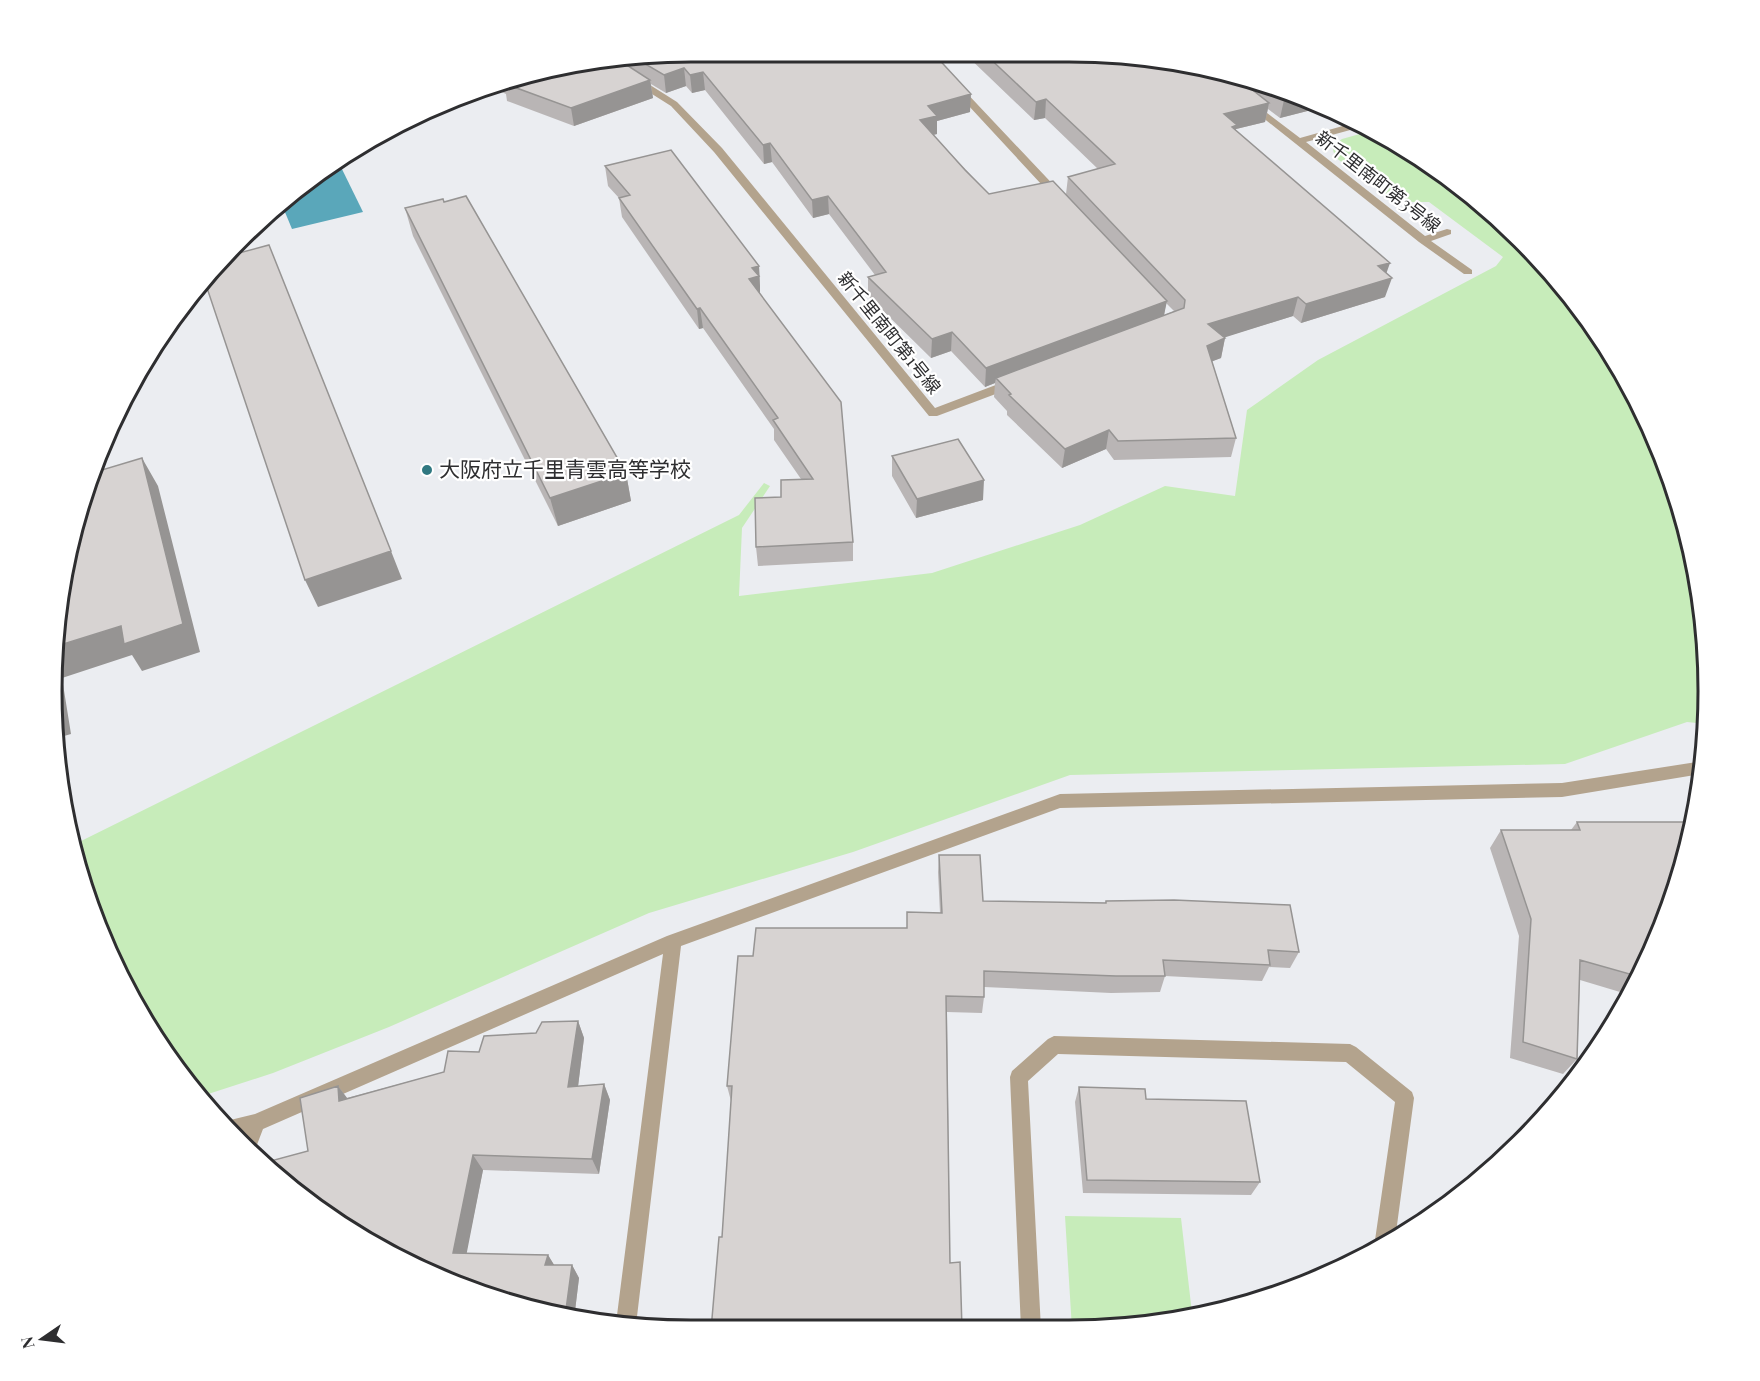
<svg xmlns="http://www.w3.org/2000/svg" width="1760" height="1381" viewBox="0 0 1760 1381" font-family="'Playfair Display','Noto Sans JP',serif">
<rect width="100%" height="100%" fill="#ebedf1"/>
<path fill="#c7ecba" d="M1374 130 1390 137 1491 209 1551 269 1623 370 1675 485 1703 607 1707 724 1687 722 1565 764 1070 775 853 852 649 913 389 1027 273 1073 202 1096 137 1011 73 856 71 846 739 515 764 483 770 486 742 528 739 596 932 573 1080 525 1165 486 1235 496 1247 410 1318 360 1496 266 1503 257 1429 202H1405L1385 195 1335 157 1332 146 1342 139Z
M1065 1216 1181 1218 1192 1313 1112 1329H1072Z"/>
<path fill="#5aa7ba" d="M338 161 363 212 292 229 282 205Z"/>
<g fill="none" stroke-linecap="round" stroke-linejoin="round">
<path fill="#b3a38d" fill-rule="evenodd" d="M633 78H639L677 102 722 148 935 408 1009 380H1017V386L937 416H929L714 152 671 106 633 82Z
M955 87H961L1062 194V198H1054L955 91Z
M1250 100 1300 138 1357 122 1365 126 1306 142 1425 236 1447 229 1451 230V234L1431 241 1472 270V274H1464L1419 242 1247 105V101Z
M1703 761 1701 774 1562 797 1060 808 681 946 636 1325 616 1323 663 954 263 1129 253 1155 239 1143 242 1135 234 1137 222 1122 255 1114 667 936 1060 794 1562 783Z
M1054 1036 1350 1044 1356 1047 1412 1092 1414 1098 1395 1240 1375 1251 1374 1247 1395 1102 1346 1062 1058 1054 1028 1081 1041 1329H1021L1010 1077 1012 1071 1048 1039Z"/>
</g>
<path fill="#b9b5b5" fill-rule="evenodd" d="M690 51 970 112 937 121V134L933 135 989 194H1066L1068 177 1098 169 1045 118 1034 120 963 52H1111L1275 85 1323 107 1280 118 1268 109 1265 122 1236 129V130L1386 273 1385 297 1301 323 1293 316 1224 337 1225 338 1221 358 1212 361 1236 438 1231 457 1114 460 1106 449 1062 468 1007 415V411L994 397 995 383 985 387 951 351 931 358 868 296V277L875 275 829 214 813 218 772 162 764 164 705 90 692 93 686 86 666 93 651 84 653 98 574 126 507 101 506 94 491 87 525 73ZM1166 303 1174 311 1164 315Z
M605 166 759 266 760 294 853 542V561L758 566 756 547 781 497 801 479 774 440V429L703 328 699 329 622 217 619 198 608 186Z
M405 208 626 473 631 501 558 526 413 236Z
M892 456 983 500 916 518 892 476Z
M1577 822 1643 973 1630 995 1580 980 1577 1059 1563 1074 1510 1058 1519 936 1490 848 1501 830H1571Z
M939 855 983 901 1105 903 1106 901 1299 952 1290 968 1269 967 1262 981 1165 976 1160 992 1111 993 984 987V997L982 1013 947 1012 950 1263 962 1329 722 1237 731 1101 727 1086 753 956 907 928V912L940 913 938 872Z
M578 1021 584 1038 578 1086 604 1084 610 1100 599 1174 483 1170 466 1253 548 1255 554 1265H572L579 1278 574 1319 566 1318 446 1281 335 1222 263 1163 308 1151 300 1098 338 1086 347 1098 444 1072 448 1051 479 1052 484 1036 536 1033 542 1022Z
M1079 1087 1146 1099 1260 1182 1251 1195 1083 1193 1075 1102Z"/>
<path fill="#969493" d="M684 68 686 86 666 93 664 75Z
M703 72 705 90 692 93 690 75Z
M650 80 653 98 574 126 571 108Z
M971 94 970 112 937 121V134L919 138 920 120 928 106Z
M1299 96 1323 107 1280 118 1284 100Z
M1046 99 1045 118 1034 120 1036 102Z
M1269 103 1265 122 1236 129 1233 144 1224 114Z
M770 143 772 162 764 164 763 145Z
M828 196 829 214 813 218 812 200Z
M1390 263 1384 280 1392 278 1385 297 1301 323 1306 304 1378 266Z
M759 266 760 286V296L749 279 752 268Z
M1298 297 1293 316 1204 344 1208 324Z
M1167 301 1163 320 996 378 995 383 985 387 986 368Z
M700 308 703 328 699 329 697 309Z
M952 332 951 351 931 358 932 339Z
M1225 338 1221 358 1203 365 1207 346Z
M1109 430 1106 449 1062 468 1065 449Z
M101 456 111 500 95 472Z
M142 458 158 486 200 652 142 671 132 655 62 678 71 734 57 738 51 691 57 646 121 626Z
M626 473 631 501 558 526 550 498Z
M984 480 983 500 916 518 917 499Z
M391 551 402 579 318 607 305 580Z
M578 1021 584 1038 576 1103 568 1087Z
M604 1084 610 1100 599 1174 592 1159Z
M338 1086 350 1102 339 1101Z
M473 1155 483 1170 464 1267 453 1253Z
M548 1255 556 1268 545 1265Z
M572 1265 579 1278 574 1319 565 1317Z"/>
<path fill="#d7d3d2" stroke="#969493" stroke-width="1.5" d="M690 51 932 52 971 94 928 106 937 116 920 120 965 170 989 194 1053 181 1167 301 986 368 952 332 932 339 868 277 886 272 828 196 812 200 770 143 763 145 703 72 690 75 684 68 664 75 635 58Z
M983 52H1111L1236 77 1269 103 1224 114 1237 125 1232 127 1390 263 1378 266 1392 278 1306 304 1298 297 1208 324 1225 338 1207 346 1236 438 1118 441 1109 430 1065 449 1009 395 1011 394 996 378 1184 308 1185 300 1068 177 1115 164 1046 99 1036 102Z
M619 60 650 80 571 108 503 83 509 80 525 73Z
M1262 82 1275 85 1299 96 1284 100Z
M671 150 759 266 752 268 759 276 749 279 841 402 853 542 756 547 755 498 781 497V480L813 479 773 420 778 418 700 308 697 309 619 198 630 195 605 166Z
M466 196 626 473 550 498 405 208 443 199 444 202Z
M269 245 391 551 305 580 205 282 224 257Z
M958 439 984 480 917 499 892 456Z
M142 458 183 624 124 644 121 626 57 646 73 525 95 472Z
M1577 822H1689L1692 828 1687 856 1643 973 1640 977 1580 960 1577 1059 1523 1042 1531 919 1501 830H1580Z
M939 855H980L983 901 1106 903V901L1174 900 1290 905 1299 952 1268 950 1270 965 1163 960 1165 976H1116L984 971V997L946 996 950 1263 960 1262 962 1329 711 1330 719 1237H722L732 1086H727L738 956H753L756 928H907V912L942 913Z
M578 1021 568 1087 604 1084 592 1159 473 1155 453 1253 548 1255 545 1265H572L565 1317 446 1281 335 1222 263 1163 308 1151 300 1098 338 1086 339 1101 444 1072 448 1051 479 1052 484 1036 536 1033 542 1022Z
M1079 1087 1145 1089 1146 1099 1246 1101 1260 1182 1087 1180Z"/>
<circle fill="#307881" stroke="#fff" stroke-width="2" cx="427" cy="470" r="6"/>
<g text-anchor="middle" stroke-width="4.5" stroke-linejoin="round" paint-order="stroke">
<g font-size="18" fill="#2e2e30" stroke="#fff">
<text transform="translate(1378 182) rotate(38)" y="6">新千里南町第3号線</text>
<text transform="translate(889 333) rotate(51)" y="6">新千里南町第1号線</text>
</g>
<g font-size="21" fill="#2e2e30" stroke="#fff" text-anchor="start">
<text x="439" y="477">大阪府立千里青雲高等学校</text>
</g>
</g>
<path d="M0 0H1760V1381H0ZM691 62H1069A629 629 0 0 1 1698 691V691A629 629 0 0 1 1069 1320H691A629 629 0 0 1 62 691V691A629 629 0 0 1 691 62Z" fill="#fff" fill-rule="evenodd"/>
<path fill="none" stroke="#2e2e30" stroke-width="3" d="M691 62H1069A629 629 0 0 1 1698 691V691A629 629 0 0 1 1069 1320H691A629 629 0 0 1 62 691V691A629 629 0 0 1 691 62Z"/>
<g transform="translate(42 1339) rotate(256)" stroke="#ffffff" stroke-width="4.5" paint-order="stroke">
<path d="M0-4.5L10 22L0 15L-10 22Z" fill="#2e2e30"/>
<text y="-9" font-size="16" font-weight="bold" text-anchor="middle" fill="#2e2e30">N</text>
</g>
</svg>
